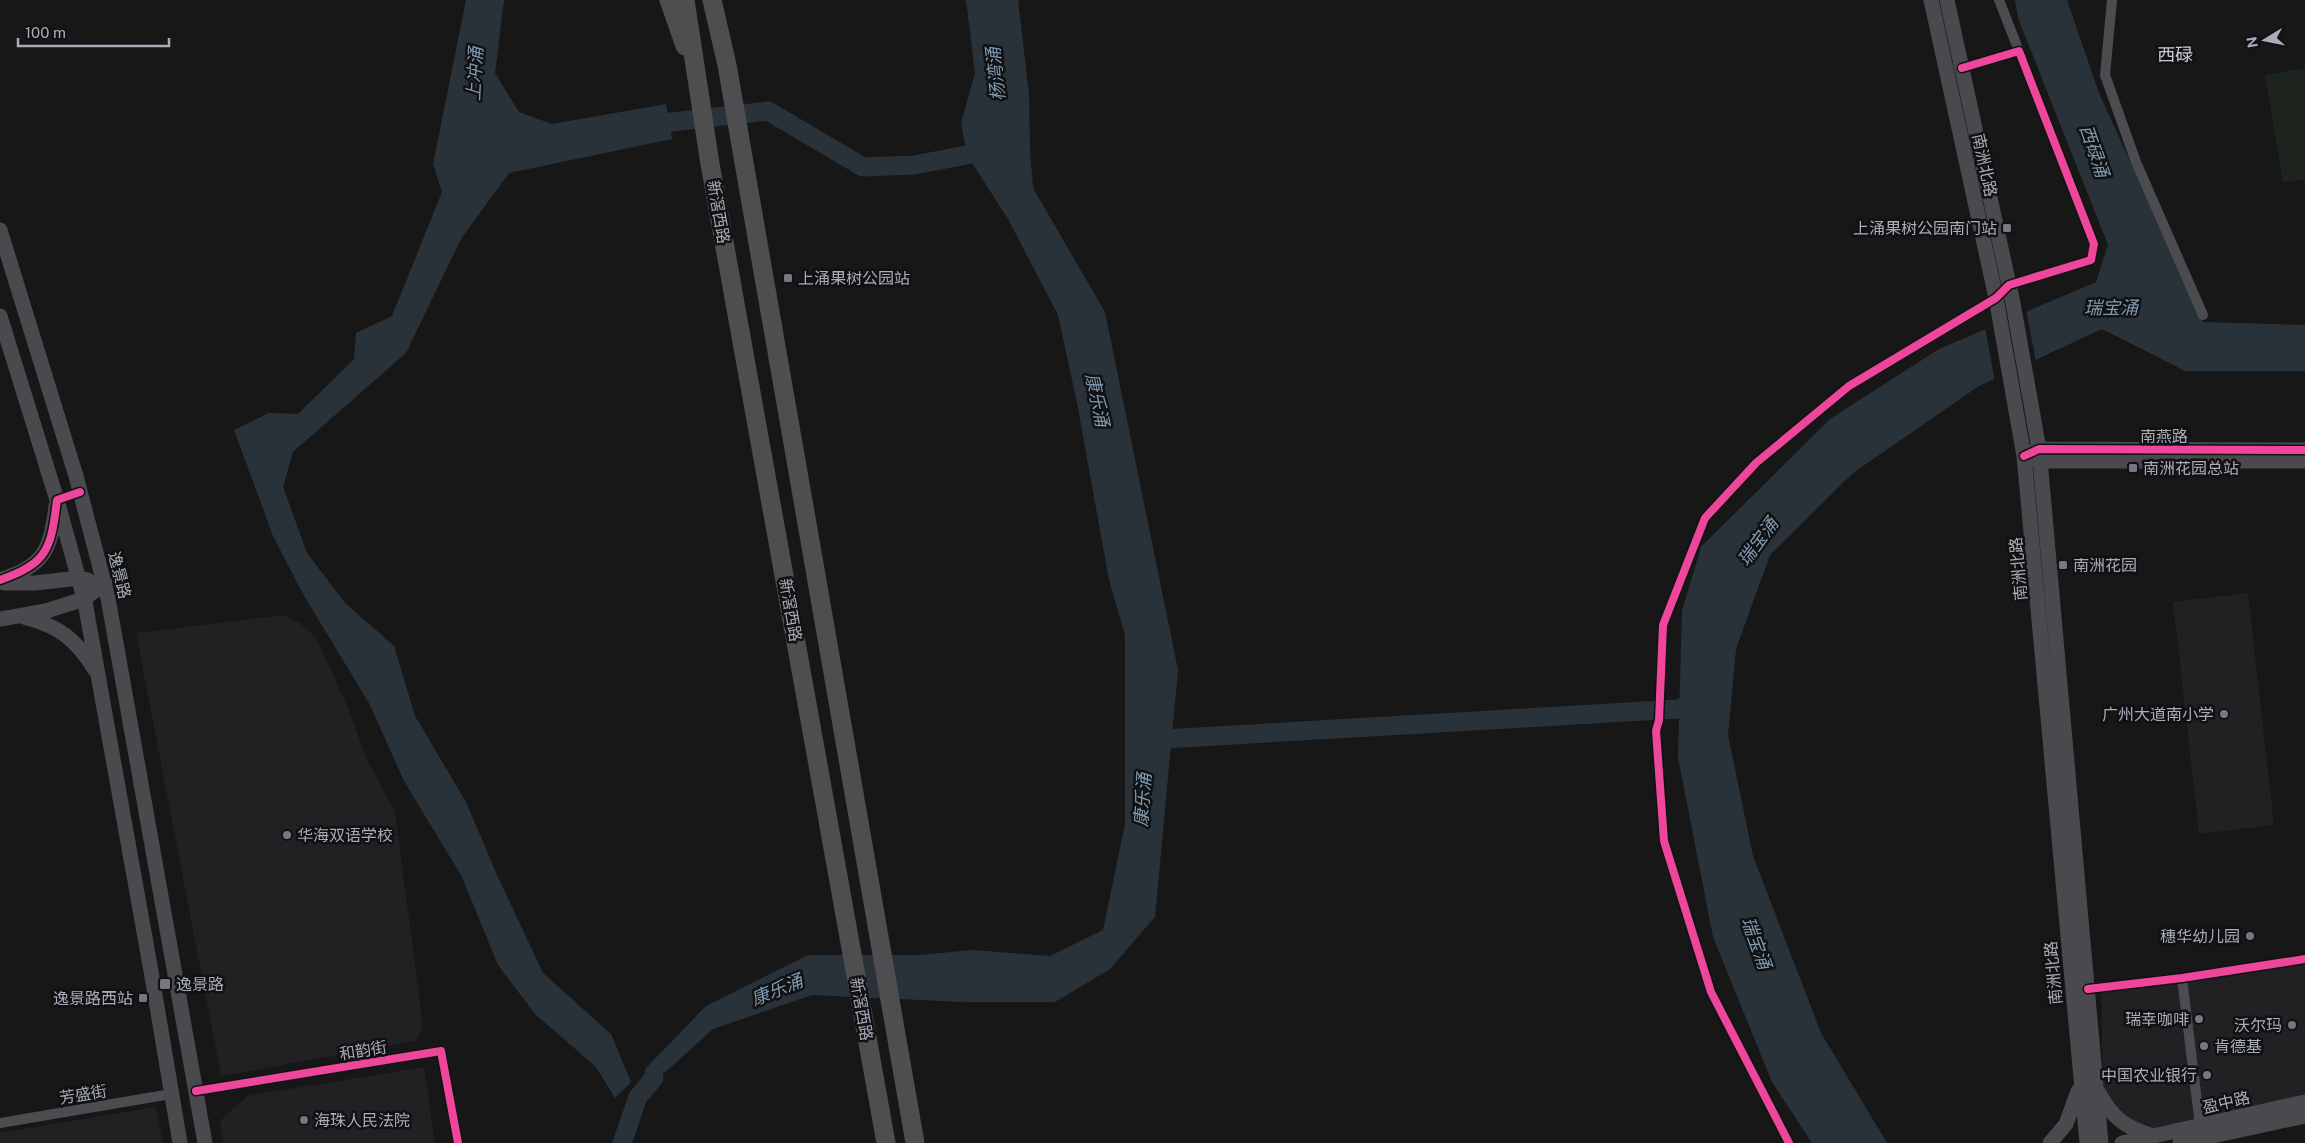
<svg xmlns="http://www.w3.org/2000/svg" width="2305" height="1143" viewBox="0 0 2305 1143" font-family="'Public Sans','Noto Sans SC',sans-serif">
<rect width="100%" height="100%" fill="#171717"/>
<path fill="#212123" d="M2248 593 2274 825 2199 834 2173 602Z
M282 615 300 623 317 639 347 706 368 762 395 811 423 1027 416 1041 221 1076 136 633Z
M2305 965V1098L2151 1130 2130 1121 2114 1107 2103 1085 2101 993Z
M424 1067 435 1143H223L220 1121 247 1096Z
M156 1107 163 1143H0V1133Z"/>
<path fill="#1d241e" d="M2305 68V179L2283 182 2265 75Z"/>
<path fill="#2a3239" d="M466 0H504L495 73 519 112 552 124 666 104 672 139 509 173 461 239 406 353 293 452 283 487 307 553 345 603 394 646 415 716 466 802 497 875 543 973 611 1034 631 1082 615 1098 596 1067 535 1014 498 965 462 877 404 781 370 705 303 594 273 536 234 430 269 413 298 414 354 359 356 333 392 316 442 192 433 164Z
M966 0H1018L1029 94 1030 151 1033 188 1105 312 1178 670 1155 917 1110 969 1055 1002H964L812 995 713 1029 638 1097 646 1068 706 1006 808 955H919L972 950 1050 956 1103 930 1125 824V635L1109 580 1077 403 1058 315 1008 219 967 155 961 123 975 73Z
M2015 0H2067L2099 93 2203 322 2305 325V371H2185L2102 329 1979 386 1853 473 1770 555 1736 649 1728 735 1753 856 1821 1033 1887 1143H1812L1772 1082 1713 937 1678 757 1682 611 1701 547 1830 419 1939 349 2096 282 2108 245 2018 18Z"/>
<path fill="#171717" d="M2026 309 2036 362 1995 382 1985 327Z"/>
<g fill="none" stroke-linecap="round" stroke-linejoin="round">
<path stroke="#2a3239" stroke-width="19" d="M645 125 768 111 863 167 914 165 993 150
M1147 740 1679 709 1702 698
M622 1143 638 1097 654 1078"/>
<path stroke="#4b4c50" stroke-width="10" d="M1999 0 2019 51
M2112 0 2105 75 2136 162 2203 315
M2182 978 2200 1126
M2088 989 2182 978 2305 959
M196 1091 441 1051 458 1143
M0 1123 171 1094
M1789 1143 1711 992 1664 841 1656 731 1659 720 1663 625 1705 518 1756 463 1849 386 1996 298 2009 285 2091 260 2094 244 2019 51 1962 68"/>
<path stroke="#4a4a4e" stroke-width="15" d="M1931 0 1996 298 2024 456 2087 1143
M1947 0 2013 303 2039 449 2101 1143
M0 230 76 476 108 598 205 1143
M0 316 57 500 85 602 151 971 180 1143
M2030 453 2039 449 2305 450
M2030 458 2040 461H2305
M0 580C45 565 50 551 56 506
M4 583H35L79 578 88 580
M24 617C59 626 76 639 95 670
M0 619 46 611 84 599 105 583
M2099 1093C2113 1119 2125 1127 2153 1136
M2050 1143 2066 1124 2078 1091
M2122 1143 2305 1102
M2180 1143 2305 1116"/>
<path stroke="#4e4e51" stroke-width="19" d="M669 0 685 46
M685 0 710 164 886 1143
M712 0 727 65 915 1143"/>
<defs>
<path id="cycleway" d="M2024 456 2039 449 2305 450
M0 580C49 563 51 547 57 500L80 492
M2088 989 2182 978 2305 959
M196 1091 441 1051 458 1143
M1789 1143 1711 992 1664 841 1656 731 1659 720 1663 625 1705 518 1756 463 1849 386 1996 298 2009 285 2091 260 2094 244 2019 51 1962 68"/>
</defs>
<use href="#cycleway" stroke="#111113" stroke-width="11"/>
<use href="#cycleway" stroke="#ed469a" stroke-width="8"/>
</g>
<g fill="#757880" stroke="#111113" stroke-width="2">
<rect x="2002" y="223" width="10" height="10" rx="2.5"/>
<rect x="783" y="273" width="10" height="10" rx="2.5"/>
<rect x="2128" y="463" width="10" height="10" rx="2.5"/>
<rect x="2058" y="560" width="10" height="10" rx="2.5"/>
<circle cx="2224" cy="714" r="5"/>
<circle cx="287" cy="835" r="5"/>
<circle cx="2250" cy="936" r="5"/>
<rect x="159" y="978" width="12" height="12" rx="2.5"/>
<rect x="138" y="993" width="10" height="10" rx="2.5"/>
<circle cx="2199" cy="1019" r="5"/>
<circle cx="2292" cy="1025" r="5"/>
<circle cx="2204" cy="1046" r="5"/>
<circle cx="2207" cy="1075" r="5"/>
<circle cx="304" cy="1120" r="5"/>
</g>
<g text-anchor="middle" stroke-width="5" stroke-linejoin="round" paint-order="stroke">
<g font-size="16" fill="#a8adb8" stroke="#111113">
<text transform="translate(1985 165) rotate(78)" y="6">南洲北路</text>
<text transform="translate(719 212) rotate(80)" y="6">新滘西路</text>
<text x="2164" y="442">南燕路</text>
<text transform="translate(2018 569) rotate(-95)" y="6">南洲北路</text>
<text transform="translate(120 575) rotate(76)" y="6">逸景路</text>
<text transform="translate(791 610) rotate(80)" y="6">新滘西路</text>
<text transform="translate(2053 973) rotate(-95)" y="6">南洲北路</text>
<text transform="translate(862 1009) rotate(80)" y="6">新滘西路</text>
<text transform="translate(363 1050) rotate(-9)" y="6">和韵街</text>
<text transform="translate(83 1094) rotate(-9)" y="6">芳盛街</text>
<text transform="translate(2226 1102) rotate(-13)" y="6">盈中路</text>
</g>
<g font-size="16" fill="#a8adb8" stroke="#111113" text-anchor="end">
<text x="1997" y="234">上涌果树公园南门站</text>
<text x="798" y="284" text-anchor="start">上涌果树公园站</text>
<text x="2143" y="474" text-anchor="start">南洲花园总站</text>
<text x="2073" y="571" text-anchor="start">南洲花园</text>
<text x="2214" y="720">广州大道南小学</text>
<text x="297" y="841" text-anchor="start">华海双语学校</text>
<text x="2240" y="942">穗华幼儿园</text>
<text x="176" y="990" text-anchor="start">逸景路</text>
<text x="133" y="1004">逸景路西站</text>
<text x="2189" y="1025">瑞幸咖啡</text>
<text x="2282" y="1031">沃尔玛</text>
<text x="2214" y="1052" text-anchor="start">肯德基</text>
<text x="2197" y="1081">中国农业银行</text>
<text x="314" y="1126" text-anchor="start">海珠人民法院</text>
</g>
<g font-size="18" fill="#c9ccd4" stroke="#111113">
<text x="2175" y="61">西碌</text>
</g>
<g font-size="18" font-style="italic" fill="#7f9bb3" stroke="#111113">
<text transform="translate(475 74) rotate(-87)" y="6">上冲涌</text>
<text transform="translate(996 74) rotate(-96)" y="6">杨湾涌</text>
<text transform="translate(2094 151) rotate(71)" y="6">西碌涌</text>
<text x="2111" y="314">瑞宝涌</text>
<text transform="translate(1097 400) rotate(78)" y="6">康乐涌</text>
<text transform="translate(1758 542) rotate(-54)" y="6">瑞宝涌</text>
<text transform="translate(1143 800) rotate(-86)" y="6">康乐涌</text>
<text transform="translate(1756 943) rotate(70)" y="6">瑞宝涌</text>
<text transform="translate(777 990) rotate(-22)" y="6">康乐涌</text>
</g>
</g>
<g transform="translate(2265 40) rotate(260)" stroke="#111113" stroke-width="4" paint-order="stroke">
<path d="M0-4L9 19L0 12L-9 19Z" fill="#a8adb8"/>
<text y="-8" font-size="14" font-weight="bold" text-anchor="middle" fill="#a8adb8">N</text>
</g>
<path d="M18 38v8h151v-8" fill="none" stroke="#a8adb8" stroke-width="2.5"/>
<text x="25" y="38" font-size="15" fill="#a8adb8" stroke="#111113" stroke-width="4" paint-order="stroke">100 m</text>
</svg>
